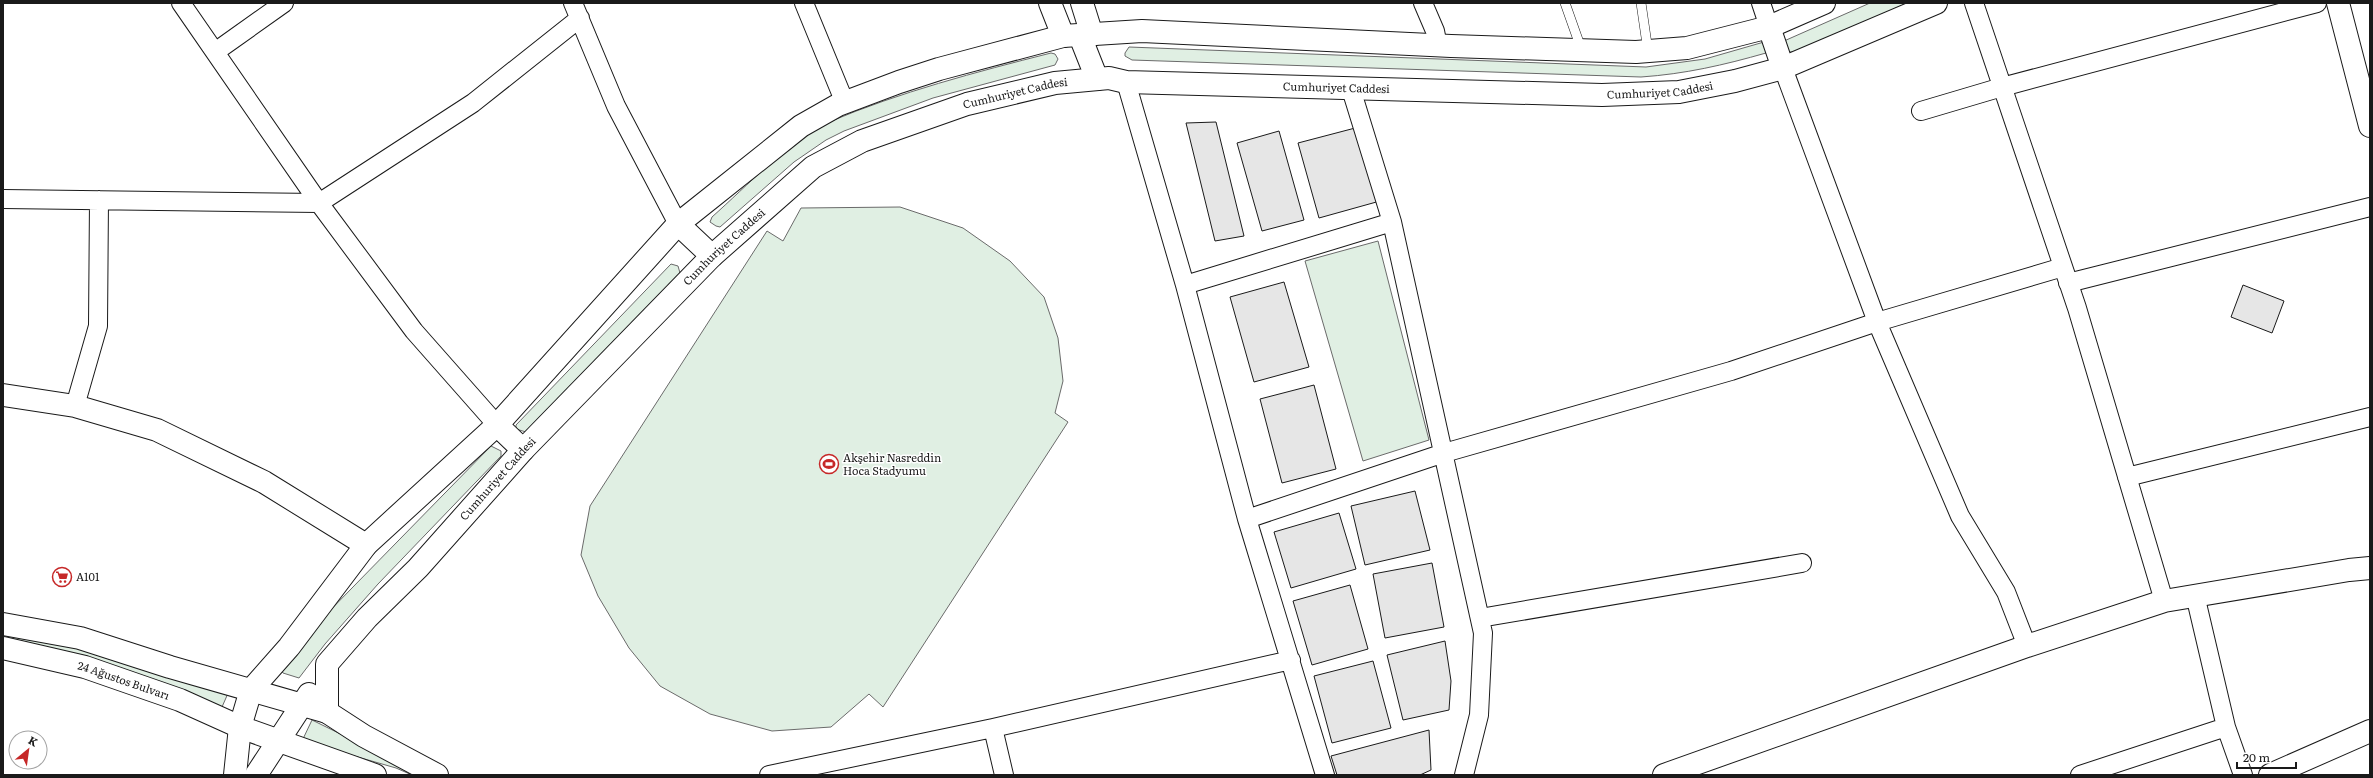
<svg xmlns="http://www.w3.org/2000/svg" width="2373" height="778" viewBox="0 0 2373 778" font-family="Literata,serif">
<rect width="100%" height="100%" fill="#fff"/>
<path fill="#e0efe3" stroke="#6a6a6a" d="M1870 3H1907L1800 52H1787L1784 41Z
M1764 42 1766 53C1724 65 1685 74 1641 77L1132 60 1125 56V53L1129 47 1646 67 1705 59Z
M1051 53 1055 54 1058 59 1055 65 933 98 844 131 826 140 794 162 720 227 716 226 710 222 712 217C749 184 785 145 829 122 900 92 976 72 1051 53Z
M900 207 963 228 1010 261 1044 297 1058 338 1063 381 1055 413 1068 422 883 707 869 694 831 727 772 731 710 714 660 686 629 648 598 596 581 555 590 506 767 231 783 241 801 208Z
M1378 241 1429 440 1363 461 1305 261Z
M671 264 678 266 680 273 526 432 516 429V425Z
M491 446 501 451V456L378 584 325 644 299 678 283 673 280 669 306 635Z
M3 631 49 639 229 691 222 707 96 664 3 640Z
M312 720 424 775H412L396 768 302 741Z"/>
<path fill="#e6e6e6" stroke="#1a1a1a" d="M1216 122 1244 236 1215 241 1186 123Z
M1359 127 1380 201 1319 218 1298 143Z
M1279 131 1304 220 1262 231 1237 143Z
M1284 282 1309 367 1254 382 1230 297Z
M2243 285 2284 301 2272 333 2231 317Z
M1314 385 1336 469 1282 483 1260 399Z
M1415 491 1430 550 1365 565 1351 506Z
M1339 513 1356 569 1291 588 1274 532Z
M1432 563 1444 627 1385 638 1373 574Z
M1350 585 1368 649 1312 665 1293 601Z
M1445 641 1451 681 1449 710 1403 720 1387 655Z
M1373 661 1391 728 1332 743 1314 676Z
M1429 730 1431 770 1420 775H1337L1331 756Z"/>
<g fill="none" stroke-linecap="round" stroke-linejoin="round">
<defs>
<path id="lane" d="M1565 3 1582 51
M1641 3 1648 51"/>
<path id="street" d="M181 3 319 203 414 331 497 425
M573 3 616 106 678 224
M804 3 845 103
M1423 3 1435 31 1438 46
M1761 3 1769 27
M1974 3 2077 308 2164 601
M215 52 284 3
M1783 68 1877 322 1960 516 2006 592 2027 646
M1126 82 1185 285 1247 519 1325 775
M1351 89 1392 222 1483 633 1479 715 1464 775
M1921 111 2002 87 2317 3
M3 199 319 203 473 103 580 18
M2068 283 2370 207
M1185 285 1392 222
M75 406 98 326 99 200
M2127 477 2370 417
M1247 519 1444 453 1731 371 1877 322 2063 267
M2195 595 2226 727 2243 775
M1480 618 1802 563
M993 728 1004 775
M769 775 993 728 1291 660
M2080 775 2226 727"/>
<g id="secondary">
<path d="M1050 3 1063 36"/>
<path d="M1082 3 1092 35"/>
<path d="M2338 3 2370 126"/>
<path d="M1769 27 1783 68"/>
<path d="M1080 36 1097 79"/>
<path d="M678 224 712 256"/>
<path d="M3 395 75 406 157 430 264 482 366 545"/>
<path d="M497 425 523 450"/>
<path d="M3 624 80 638 170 667 327 712"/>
<path id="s1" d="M3 648 85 667 131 683 180 700 240 727 375 775"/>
<path d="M235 775 240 727 251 690 289 647 366 545 497 425 678 224 801 126 838 105 899 82 939 69 1063 36 1142 31 1451 46 1636 52 1687 48 1769 27 1824 3"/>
<path d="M256 775 309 694"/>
<path id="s2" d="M437 775 364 736 327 712V664L367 618 418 568 523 450 712 256 813 167 862 141 967 104 1055 83 1109 78 1126 82 1602 95 1679 92 1735 81 1783 68 1936 3"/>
<path d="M1664 775 2027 646 2164 601 2349 570 2370 568"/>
<path d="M2270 775 2370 731"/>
</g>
</defs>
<use href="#lane" stroke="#1a1a1a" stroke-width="10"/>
<use href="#street" stroke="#1a1a1a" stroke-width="20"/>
<use href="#secondary" stroke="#1a1a1a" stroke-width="24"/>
<use href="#lane" stroke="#fff" stroke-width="9"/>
<use href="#street" stroke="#fff" stroke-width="18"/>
<use href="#secondary" stroke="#fff" stroke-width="22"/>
</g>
<defs>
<symbol id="stadium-ring" viewBox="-11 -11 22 22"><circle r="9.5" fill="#fff" stroke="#c62828" stroke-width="1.5"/><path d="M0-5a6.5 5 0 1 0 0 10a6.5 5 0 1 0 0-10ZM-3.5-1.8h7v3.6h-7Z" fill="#c62828"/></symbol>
<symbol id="supermarket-ring" viewBox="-11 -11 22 22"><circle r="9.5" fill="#fff" stroke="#c62828" stroke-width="1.5"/><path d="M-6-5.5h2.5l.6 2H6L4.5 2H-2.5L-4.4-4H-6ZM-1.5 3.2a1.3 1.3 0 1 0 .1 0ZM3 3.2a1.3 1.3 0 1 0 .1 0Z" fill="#c62828"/></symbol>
</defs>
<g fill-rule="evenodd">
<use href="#stadium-ring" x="818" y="453" width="22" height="22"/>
<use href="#supermarket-ring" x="51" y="566" width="22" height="22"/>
</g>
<g text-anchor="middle" stroke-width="3" stroke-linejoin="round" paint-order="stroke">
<g font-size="11" fill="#1a1a1a" stroke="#fff">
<text dy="4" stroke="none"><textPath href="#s2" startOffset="1410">Cumhuriyet Caddesi</textPath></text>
<text dy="4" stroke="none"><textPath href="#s2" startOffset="1734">Cumhuriyet Caddesi</textPath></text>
<text dy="4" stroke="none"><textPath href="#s2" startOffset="1087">Cumhuriyet Caddesi</textPath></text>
<text dy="4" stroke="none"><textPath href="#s2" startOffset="751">Cumhuriyet Caddesi</textPath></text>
<text dy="4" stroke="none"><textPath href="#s2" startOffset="427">Cumhuriyet Caddesi</textPath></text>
<text dy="4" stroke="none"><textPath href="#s1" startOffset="125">24 Ağustos Bulvarı</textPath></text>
</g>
<g font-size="11" fill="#1a1a1a" stroke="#fff" text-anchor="start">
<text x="843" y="462">Akşehir Nasreddin<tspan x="843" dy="13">Hoca Stadyumu</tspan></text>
<text x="76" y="581">A101</text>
</g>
</g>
<rect width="2373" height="778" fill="none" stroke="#1a1a1a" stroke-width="8"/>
<g transform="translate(28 750) rotate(29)"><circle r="19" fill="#ffffff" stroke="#a3a3a3"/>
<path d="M0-3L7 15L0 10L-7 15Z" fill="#c62828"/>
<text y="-6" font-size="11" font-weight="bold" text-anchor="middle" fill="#1a1a1a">K</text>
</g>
<path d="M2237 762v6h59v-6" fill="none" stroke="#1a1a1a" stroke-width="2"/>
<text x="2243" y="762" font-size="12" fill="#1a1a1a" stroke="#ffffff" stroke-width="3" paint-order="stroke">20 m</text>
</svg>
